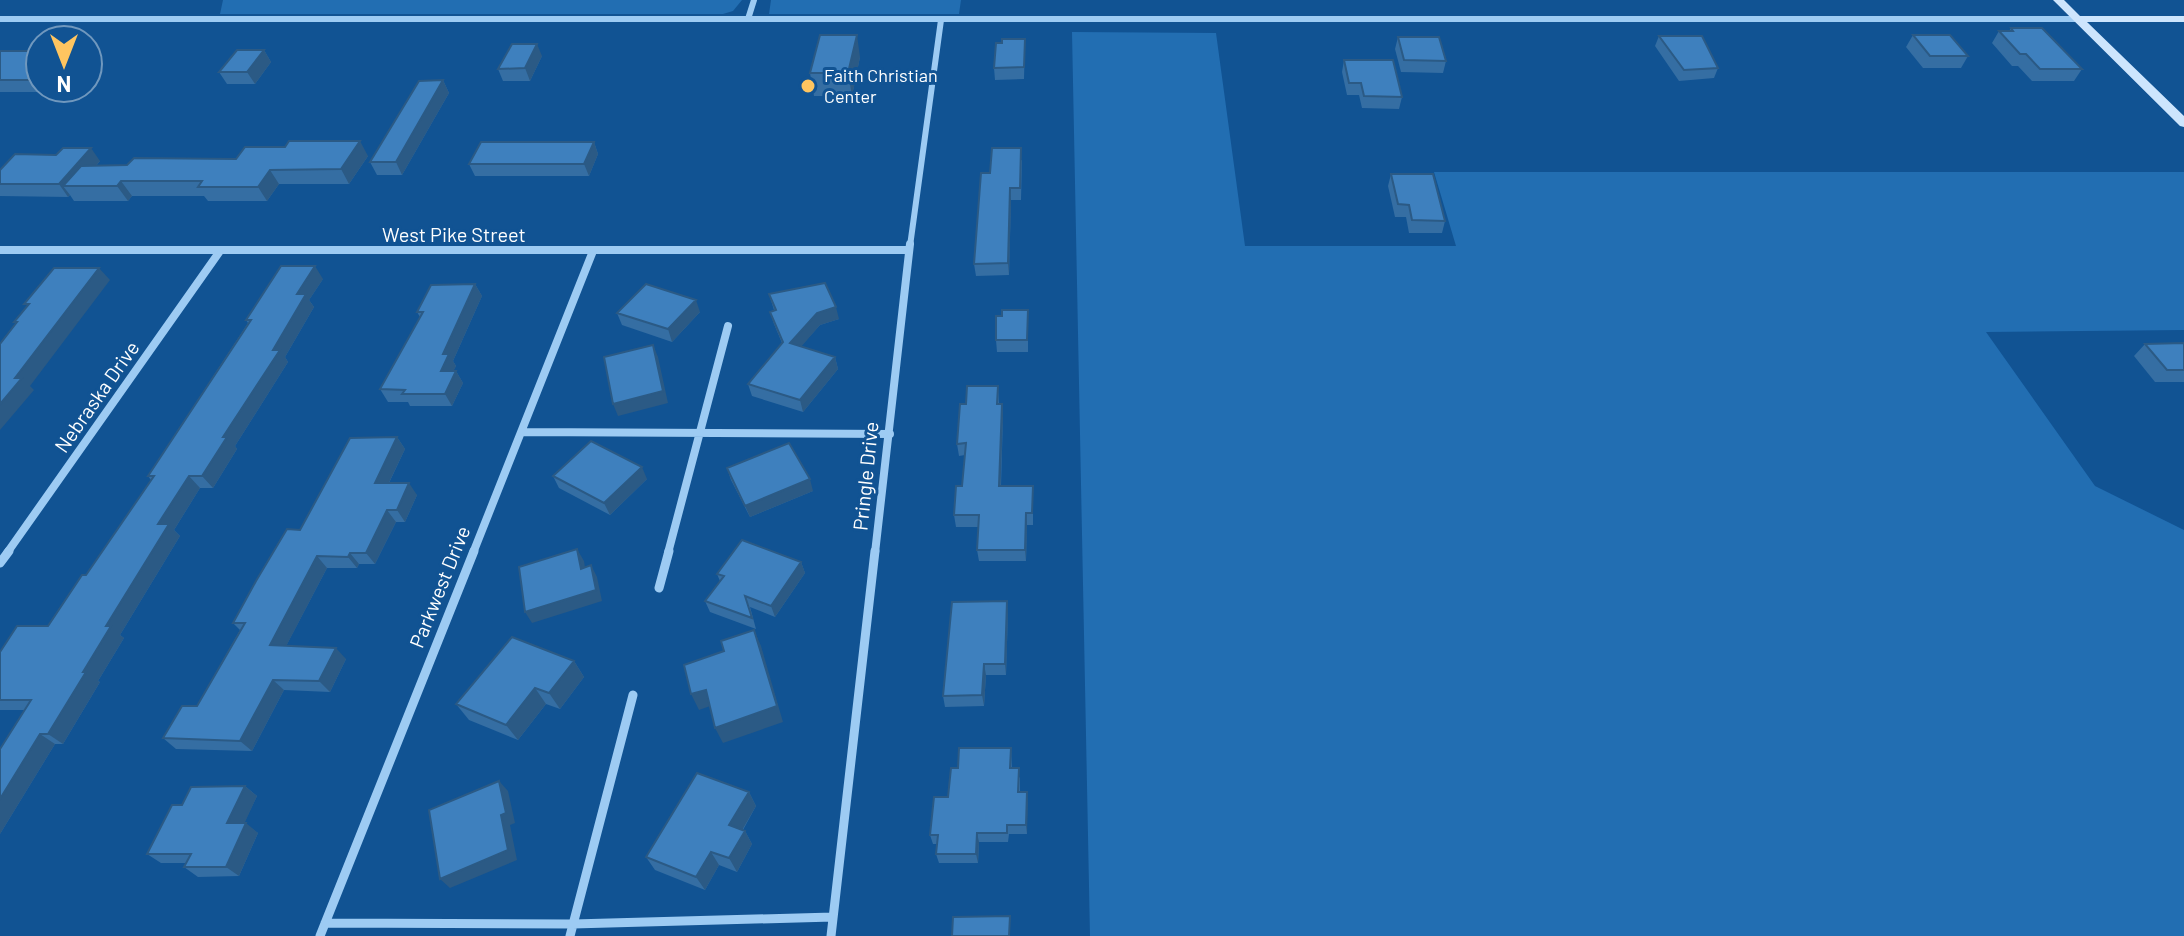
<svg xmlns="http://www.w3.org/2000/svg" width="2184" height="936" viewBox="0 0 2184 936" font-family="Barlow,sans-serif">
<rect width="100%" height="100%" fill="#115393"/>
<path fill="#226eb2" d="M223 0H742L733 11 723 14H220Z
M771 0H961L959 14H769Z
M1072 32 1216 33 1245 246H1456L1434 172H2184V330L1986 332 2095 486 2184 530V936H1090Z"/>
<g fill="none" stroke-linecap="round" stroke-linejoin="round">
<path stroke="#9dcbf3" stroke-width="6" d="M0 19H2077
M748 19 754 0
M910 246 941 20"/>
<path stroke="#9dcbf3" stroke-width="8" d="M0 250H907
M522 432 890 434
M7 553 220 251
M473 553 593 251
M668 553 728 326
M875 553 910 244"/>
<path stroke="#9dcbf3" stroke-width="9" d="M0 563 9 551
M659 588 669 551
M325 923 573 924 833 917
M320 936 474 551
M570 936 633 695
M831 936 875 551"/>
<path fill="#cde5fd" fill-rule="evenodd" d="M2053 0H2064L2080 16H2184V22H2087L2184 116V127L2180 126Z"/>
</g>
<path fill="#356ea3" d="M2011 28 2082 69 2074 81H2032L2018 66H2012L1992 43 1999 31H2009Z
M1913 35 1968 56 1961 68H1923L1906 47Z
M1659 36 1718 68 1714 78 1679 81 1655 46Z
M1398 37 1446 61 1443 73 1401 72 1395 49Z
M1025 39 1024 79 995 80 994 68 1002 43Z
M264 50 271 62 255 84H227L219 72Z
M0 51 40 88H45L41 92H0Z
M542 56 530 81H503L498 69Z
M860 57 852 96H814L810 73Z
M1344 60 1402 97 1399 109 1362 108 1359 95H1347L1342 72Z
M443 80 449 93 402 175H377L370 162Z
M594 142 598 154 589 176H475L469 164Z
M368 156 349 184H279L267 201H208L204 196H132L128 201H74L70 195 68 197 0 196V170L100 161 96 166 127 165 236 159Z
M1022 160 1021 200H1011L1009 275 976 276 974 264 990 173Z
M1391 174 1445 221 1442 233H1409L1406 217H1395L1388 186Z
M323 279 309 300 314 307 285 357 288 362 235 446 237 449 213 488H200L174 530 180 536 120 635 124 638 98 681 100 682 63 744H55L0 834 24 710H0V652L48 626 86 575 151 480 148 476 248 323 246 320Z
M475 284 482 296 453 361 456 366 453 371H456L463 383 452 406H410L408 402H388L380 389 420 317 417 312Z
M769 294 839 319 820 325 801 346 835 357 838 369 803 412 752 396 748 384 782 343 774 324 770 312 774 310Z
M1028 310V352H997L996 340Z
M700 312 672 342 622 325 617 313Z
M2184 343V382H2155L2134 356 2145 344Z
M998 386 999 404H1002L1003 416 1001 486H1033V525H1027L1026 561H979L977 550 979 527H956L954 515 962 486 965 455 959 456 957 444 966 404Z
M397 437 405 449 389 483 417 495 405 522H396L375 564H359L357 568H327L286 646 346 659 330 692 284 690 252 751 176 749 163 738 197 706 240 630 233 623 300 530Z
M727 468 813 491 750 517 731 480Z
M553 476 647 479 610 515 559 488Z
M801 562 805 573 775 617 750 607 756 629 710 612 705 601 720 581 717 574Z
M1008 612 1006 675H986L984 706 945 707 943 696Z
M574 661 584 677 560 709 546 704 518 740 469 720 456 704Z
M1011 748 1012 768 1020 778V792H1027V834H1009L1008 842H979L978 863H939L936 854 937 844H933L930 835 948 797 958 768Z
M245 786 257 796 244 823 258 833 239 876 198 877 184 867 186 863H161L147 854 182 805Z
M749 792 756 806 743 830 745 831 752 844 737 872 719 865 705 890 655 870 646 857Z"/>
<path fill="#2b5a85" d="M857 35 860 57 852 96 848 73Z
M537 44 542 56 530 81 525 68Z
M264 50 271 62 255 84 247 72Z
M40 72V88H45L41 92 32 80Z
M443 80 449 93 402 175 396 162Z
M360 141 368 156 349 184 341 169Z
M594 142 598 154 589 176 584 164Z
M91 148 100 161 78 186H63L70 195 68 197 59 184Z
M270 170 279 184 267 201 258 187Z
M121 181 132 196 128 201 117 186Z
M1010 188 1011 200 1009 275 1008 263Z
M315 266 323 279 309 300 314 307 285 357 288 362 235 446 237 449 213 488 202 476 297 294Z
M99 268 110 280 30 386 34 390 0 430V404L15 378Z
M475 284 482 296 453 361 456 366 448 383 441 371 443 354Z
M696 300 700 312 672 342 668 329Z
M836 307 839 319 820 325 794 355 790 343 817 313Z
M653 345 658 357 668 403 618 416 613 404Z
M835 357 838 369 803 412 800 400Z
M456 371 463 383 452 406 445 394Z
M1002 404 1003 416 1000 498 999 486Z
M397 437 405 449 383 495 375 483Z
M642 467 647 479 610 515 604 503Z
M189 476 200 488 174 530 180 536 120 635 124 638 98 681 100 682 63 744 48 734 83 672 158 524Z
M810 479 813 491 750 517 745 506Z
M409 483 417 495 405 522 397 510Z
M387 510 396 522 375 564 366 553Z
M1026 513 1027 525 1026 561 1025 550Z
M577 549 584 561 587 580 581 569Z
M350 553 359 564 357 568 348 557Z
M317 556 327 568 281 656 270 645Z
M801 562 805 573 775 617 771 606Z
M591 565 597 577 602 601 532 623 525 612Z
M1007 601 1008 612 1006 675 1005 664Z
M754 630 761 646 783 722 723 743 715 728Z
M336 648 346 659 330 692 319 681Z
M574 661 584 677 560 709 549 693Z
M984 664 986 675 984 706 982 695Z
M273 680 284 690 252 751 240 741Z
M535 688 546 704 518 740 506 725Z
M706 690 713 705 699 710 691 694Z
M40 734 55 744 0 834V799Z
M499 781 508 791 515 823 510 825 517 860 450 888 440 879Z
M245 786 257 796 240 833 227 823Z
M749 792 756 806 737 839 729 825Z
M1027 792 1028 802 1027 834 1026 825Z
M246 823 258 833 239 876 226 867Z
M745 831 752 844 737 872 729 858Z
M977 833 979 842 978 863 976 854Z
M711 852 719 865 705 890 696 877Z"/>
<path fill="#3e80be" stroke="#2b5a85" stroke-width="2" d="M2011 28H2042L2082 69H2040L2026 54H2020L1999 31H2013Z
M820 35H857L848 73H810Z
M1913 35H1950L1968 56H1930Z
M1659 36H1702L1718 68 1684 70Z
M1398 37H1439L1446 61 1404 60Z
M1002 39H1025L1024 67 994 68 996 43H1002Z
M512 44H537L525 68 498 69Z
M237 50H264L247 72H219Z
M0 51H40V72L32 80H0Z
M1344 60H1393L1402 97 1364 96 1361 83H1349Z
M443 80 396 162H370L419 81Z
M289 141H360L341 169 270 170 258 187H198L202 181H121L117 186H63L81 166 127 165 134 158 236 159 245 147H285Z
M481 142H594L584 164H469Z
M63 148H91L59 184H0V170L15 154 56 155Z
M992 148H1021L1020 188H1010L1008 263 974 264 981 173H990Z
M1391 174H1433L1445 221 1412 220 1409 205 1398 204Z
M281 266H315L297 294H306L273 350H280L223 437H227L202 476H189L158 524H169L106 626H111L83 672H86L48 734H40L0 799V749L31 700H0V652L17 626H48L82 575H86L154 476H148L251 320H246Z
M54 268H99L15 378H22L0 404V344L17 322H14L29 304H24Z
M825 283 836 307 817 313 790 343 835 357 800 400 748 384 783 342 770 312 776 310 769 294Z
M475 284 443 354H449L441 371H456L445 394H402L405 390 380 389 423 312H417L431 285Z
M646 284 696 300 668 329 617 313Z
M1002 310H1028L1027 340H996V316H1002Z
M2184 343V370H2167L2145 344Z
M653 345 663 391 613 404 604 357Z
M967 386H998L997 404H1002L999 486H1033L1032 513H1026L1025 550H977L979 515H954L956 486H962L966 443 957 444 960 404H966Z
M397 437 375 483H409L397 510H387L366 553H350L348 557 317 556 270 645 336 648 319 681 273 680 240 741 163 738 182 706H197L245 623H233L256 581 287 529 300 530 350 438Z
M591 441 642 467 604 503 553 476Z
M789 443 810 479 745 506 727 468Z
M742 540 801 562 771 606 745 596 752 618 705 601 724 576 717 574Z
M577 549 581 569 591 565 596 590 525 612 519 567Z
M1007 601 1005 664H984L982 695 943 696 952 602Z
M754 630 777 706 715 728 706 690 691 694 684 665 724 651 721 641Z
M512 637 574 661 549 693 535 688 506 725 456 704Z
M959 748H1011L1010 768H1019L1018 792H1027L1026 825H1007V833H977L976 854H936L938 835H930L934 797H948L951 768H958Z
M697 773 749 792 729 825 745 831 729 858 711 852 696 877 646 857Z
M499 781 506 813 501 815 508 850 440 879 429 810Z
M245 786 227 823H246L226 867H184L191 854H147L172 805H182L191 787Z
M1010 916 1009 936H952L953 917Z"/>
<circle fill="#ffc560" stroke="#115393" stroke-width="3" cx="808" cy="86" r="8"/>
<g text-anchor="middle" stroke-width="6" stroke-linejoin="round" paint-order="stroke">
<g font-size="18" fill="#fff" stroke="#115393" text-anchor="start">
<text x="824" y="82">Faith Christian<tspan x="824" dy="21">Center</tspan></text>
</g>
<g font-size="20" fill="#fff" stroke="#115393">
<text x="454" y="242">West Pike Street</text>
<text transform="translate(97 397) rotate(-55)" y="7">Nebraska Drive</text>
<text transform="translate(866 476) rotate(-84)" y="7">Pringle Drive</text>
<text transform="translate(440 587) rotate(-68)" y="7">Parkwest Drive</text>
</g>
</g>
<g transform="translate(64 64) rotate(180)"><circle r="38" fill="#115393" stroke="#7098be" stroke-width="2"/>
<path d="M0-6L14 30L0 20L-14 30Z" fill="#ffc560"/>
<text y="-12" font-size="22" font-weight="bold" text-anchor="middle" fill="#ffffff">N</text>
</g>
</svg>
